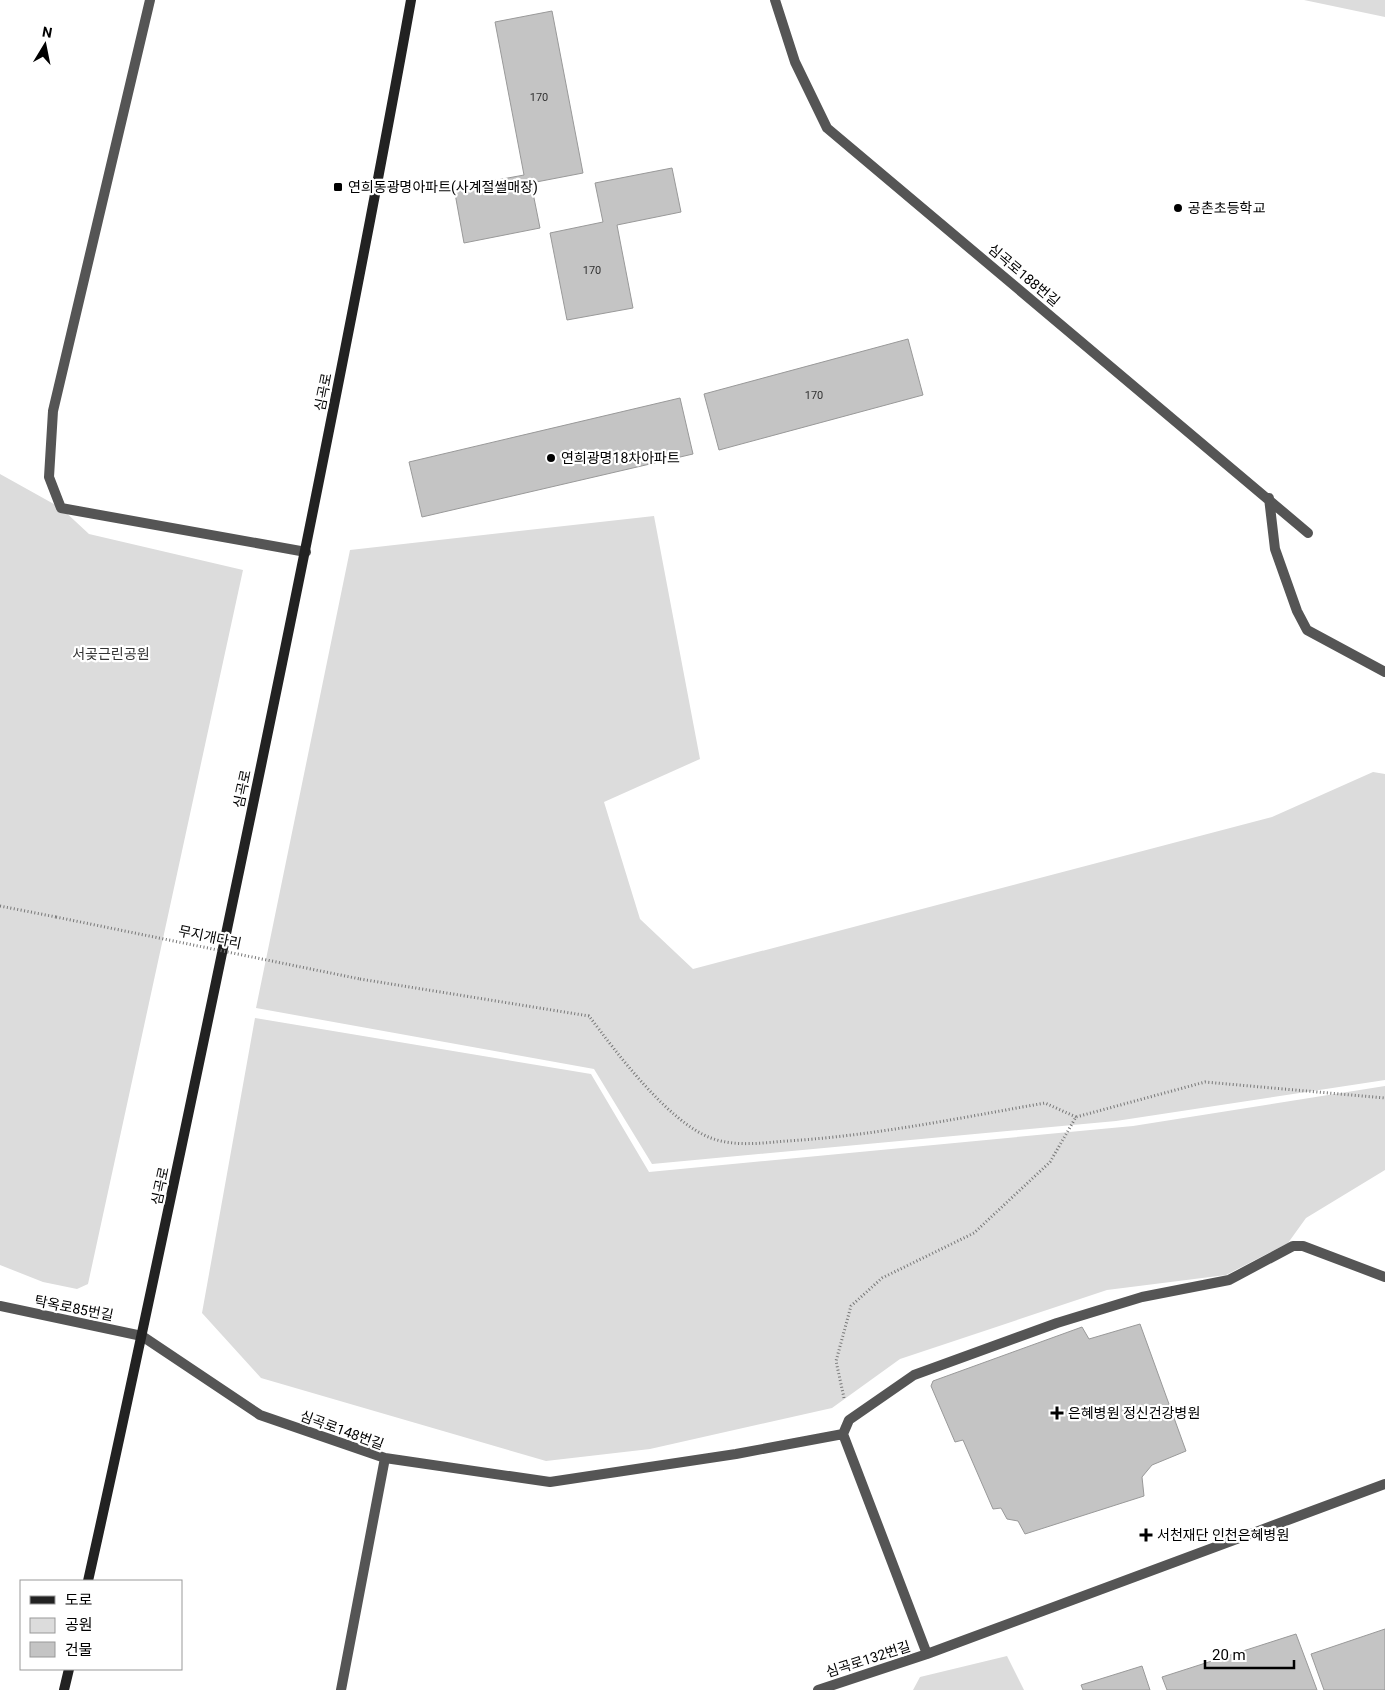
<svg xmlns="http://www.w3.org/2000/svg" width="1385" height="1690" viewBox="0 0 1385 1690" font-family="Roboto,'Noto Sans KR',sans-serif">
<rect width="100%" height="100%" fill="#fff"/>
<path fill="#dcdcdc" d="M1304 0H1385V17Z
M0 474 61 508 89 534 243 570 88 1284 77 1289 43 1282 0 1265Z
M654 516 700 759 604 802 640 919 693 969 1272 817 1373 772 1385 774V1080L1116 1121 652 1164 594 1069 256 1008 350 550Z
M255 1018 591 1074 649 1172 1133 1126 1385 1086V1170L1306 1218 1288 1243 1226 1275 1107 1290 900 1359 832 1408 650 1449 546 1461 261 1378 202 1313Z
M1007 1656 1024 1690H913L920 1677Z"/>
<path fill="#c4c4c4" stroke="#999" d="M552 11 583 173 531 183 540 228 464 243 454 188 524 175 495 22Z
M672 168 681 212 617 225 633 308 567 320 550 233 603 222 595 183Z
M908 339 923 395 719 450 704 394Z
M680 398 693 454 422 517 409 462Z
M1140 1324 1186 1451 1152 1465 1142 1477 1144 1496 1025 1534 1018 1521 1007 1519 1001 1508 993 1509 963 1440 955 1442 931 1386 933 1381 1082 1327 1089 1339Z
M1385 1629V1690H1324L1311 1654Z
M1296 1634 1317 1690H1167L1162 1677Z
M1142 1666 1150 1690H1083L1081 1685Z"/>
<g fill="none" stroke-linecap="round" stroke-linejoin="round">
<path stroke="#777" stroke-width="3" stroke-dasharray="1 2.5" stroke-linecap="butt" d="M0 906 56 917
M360 979 589 1016C616 1052 668 1122 711 1138 735 1147 762 1143 786 1141 873 1136 959 1118 1045 1103L1076 1117
M844 1398 836 1361 851 1306 882 1278 974 1233 1050 1162 1076 1117 1205 1082 1385 1098"/>
<path stroke="#555" stroke-width="10" d="M150 0 53 411 49 477 61 508 306 552
M775 0 795 62 827 128 1308 533
M1269 498 1275 549 1297 611 1307 630 1385 672
M0 1306 142 1336 260 1415 385 1458 550 1482 736 1454 843 1434
M927 1654 843 1434 849 1420 914 1375 1057 1323 1142 1297 1229 1280 1293 1246H1303L1385 1277
M341 1690 385 1458
M818 1690 927 1654 1385 1484"/>
<path stroke="#222" stroke-width="10" d="M88 1581C141 1344 190 1106 240 867 300 579 359 290 411 0
M64 1690 69 1669"/>
<path stroke="#777" stroke-width="3" stroke-dasharray="1 2.5" stroke-linecap="butt" d="M56 917 360 979"/>
</g>
<g fill="#000" stroke="#fff" stroke-width="2">
<rect x="333" y="182" width="10" height="10" rx="2.5"/>
<circle cx="1178" cy="208" r="5"/>
<circle cx="551" cy="458" r="5"/>
<path d="M1054.5 1405.5h5v5h5v5h-5v5h-5v-5h-5v-5h5z"/>
<path d="M1143.5 1527.5h5v5h5v5h-5v5h-5v-5h-5v-5h5z"/>
</g>
<g text-anchor="middle" stroke-width="4.5" stroke-linejoin="round" paint-order="stroke">
<g font-size="11" fill="#313131">
<text x="539" y="101">170</text>
<text x="592" y="274">170</text>
<text x="814" y="399">170</text>
</g>
<g font-size="14" fill="#000" stroke="#fff" text-anchor="start">
<text x="348" y="192">연희동광명아파트(사계절썰매장)</text>
<text x="1188" y="213">공촌초등학교</text>
<text x="561" y="463">연희광명18차아파트</text>
<text x="1068" y="1418">은혜병원 정신건강병원</text>
<text x="1157" y="1540">서천재단 인천은혜병원</text>
</g>
<g font-size="14" fill="#000" stroke="#fff">
<text transform="translate(1024 275) rotate(40)" y="5">심곡로188번길</text>
<text transform="translate(323 392) rotate(-79)" y="5">심곡로</text>
<text transform="translate(242 789) rotate(-78)" y="5">심곡로</text>
<text transform="translate(210 937) rotate(12)" y="5">무지개다리</text>
<text transform="translate(160 1186) rotate(-78)" y="5">심곡로</text>
<text transform="translate(74 1308) rotate(11)" y="5">탁옥로85번길</text>
<text transform="translate(342 1430) rotate(20)" y="5">심곡로148번길</text>
<text transform="translate(868 1659) rotate(-18)" y="5">심곡로132번길</text>
</g>
<g font-size="14" fill="#333" stroke="#fff">
<text x="111" y="659">서곶근린공원</text>
</g>
</g>
<rect x="20" y="1580" width="162" height="90" fill="#ffffff" stroke="#999999"/>
<rect x="30" y="1596" width="25" height="8" fill="#222222" stroke="#999999"/>
<text x="65" y="1605" font-size="15" fill="#000000">도로</text>
<rect x="30" y="1618" width="25" height="15" fill="#dcdcdc" stroke="#999999"/>
<text x="65" y="1630" font-size="15" fill="#000000">공원</text>
<rect x="30" y="1642" width="25" height="15" fill="#c4c4c4" stroke="#999999"/>
<text x="65" y="1655" font-size="15" fill="#000000">건물</text>
<g transform="translate(45 45) rotate(10)" stroke="#ffffff" stroke-width="4" paint-order="stroke">
<path d="M0-4L9 19L0 12L-9 19Z" fill="#000000"/>
<text y="-8" font-size="14" font-weight="bold" text-anchor="middle" fill="#000000">N</text>
</g>
<path d="M1205 1660v8h89v-8" fill="none" stroke="#000000" stroke-width="2.5"/>
<text x="1212" y="1660" font-size="15" fill="#000000" stroke="#ffffff" stroke-width="4" paint-order="stroke">20 m</text>
</svg>
